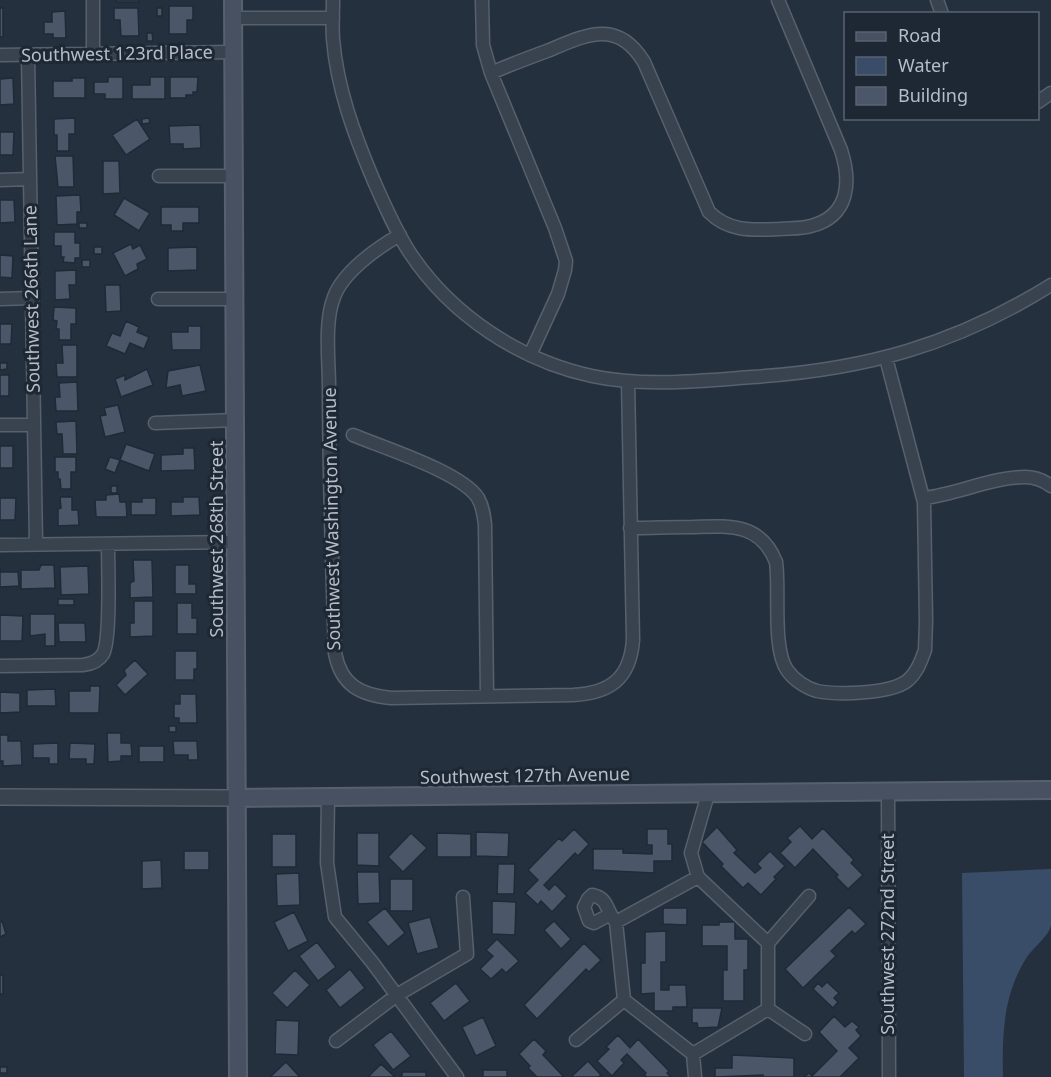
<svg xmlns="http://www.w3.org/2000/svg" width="1051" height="1077" viewBox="0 0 1051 1077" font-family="'Noto Sans',sans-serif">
<rect width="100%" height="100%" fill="#25303f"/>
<path fill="#3a4d68" d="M1051 869C1051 887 1051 907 1051 925 1049 936 1033 948 1027 957 1003 994 1002 1035 1003 1077H964L962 873Z"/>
<path fill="#4b5768" stroke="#202936" stroke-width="1.5" d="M116 0H139V2H116Z
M169 6H193V20H187V34H169Z
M0 8H3V37H0Z
M114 8H138L139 36H121L120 20H114Z
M157 8H162V16H157Z
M65 11 66 38H53V34H44V22H52V12Z
M147 33H152L153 41H147Z
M108 77H123V99H105V94H94V82H108Z
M150 77H165V99H132V85H150Z
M170 77H198L197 92H193V95H186V98H170Z
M13 78 14 104 0 105V79Z
M72 78H85V98H53V81H72Z
M75 118V134H69V151H57V135H54V119Z
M149 118 150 123 142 124V119Z
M137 119 150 139 126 155 112 135Z
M200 125 201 148 183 149V144H170L169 126Z
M0 132H14L13 155H0Z
M55 156H73L74 187H58Z
M103 161H119L120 193 103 194Z
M80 195 81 212H77V224L57 225 56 196Z
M124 198 150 213 139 231 114 215Z
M0 200H14L15 222 0 223Z
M161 207H199V223H183V231H171V225H161Z
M79 223H87V228H79Z
M54 232H75V243H80V258H75V263L63 262 64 257H61V246H54Z
M131 244 133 249 140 245 147 259 137 264 138 269 125 276 113 253Z
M94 247H102V254H94Z
M197 247V270L168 271V248Z
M0 255 13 256 12 278 0 277Z
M82 260H90V267H82Z
M76 270V285H69L70 299 55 300V271Z
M105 285H120L121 311 106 312Z
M54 307 76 308V324H71V340H59V329H56L57 321 53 320Z
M126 321 139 327 137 332 149 337 144 349 130 343 125 354 106 346 112 333 120 336Z
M0 324H12L11 344H0Z
M188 326H201V350H172L171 332H188Z
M62 345H77V377H57L56 363H63Z
M0 363H7V369L0 370Z
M200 365 206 391 182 396 180 385 166 388 168 371Z
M147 369 153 385 121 397 115 379 125 375V380Z
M0 375H9V396H0Z
M77 382 78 411H56L55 397H60L59 383Z
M118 405 125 432 105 437 100 416 106 415 104 408Z
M76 421 77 454H63L62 434H57L56 422Z
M126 444 155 454 149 471 120 460Z
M0 446H13V468H0Z
M183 448H194L195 470 161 471V455L183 454Z
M55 457H76V472H71V489H61L60 479H58V472H55Z
M110 457 120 460 115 473 105 469Z
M111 486H117V493H111Z
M119 494 120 502H126L127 517H96L95 500H106V495Z
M60 497H72V510H78L79 525 58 526V509L61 508Z
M183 497H199L200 515 171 516V502H183Z
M0 498H16L15 520H0Z
M142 498H156V515H131V502H142Z
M133 560H152L153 597 130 598V583L134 581Z
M41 565H54L55 588 21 589V570H39Z
M175 565H189V584H196V594H175Z
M88 566 89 594 61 595 60 567Z
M0 567V572H18L19 586 0 587Z
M58 599H74V605H58Z
M134 601H153V636L130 637V623H134Z
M177 603H192V618H197V634H177Z
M30 614H55V646H45V634L30 636Z
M0 615 23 616 22 641H0Z
M58 623H85L86 642H59Z
M175 651H197V669H194V680H175Z
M135 660 148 674 125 695 116 685 126 675 124 670Z
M90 686H100L99 713H69V691H90Z
M55 689 56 706H27V690Z
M0 692 20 693V712L0 713Z
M180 694H196L197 723H179V718H174V704H180Z
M169 726H176V732H169Z
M107 733H121V743H131L132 756H121V761L108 762Z
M0 735H8V741H21L22 765 3 766V761H0Z
M173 741H197L198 760H188V755H174Z
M58 743V764H49V758H33V744Z
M70 743 95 744 94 764H86V759H69Z
M139 746H164V762H139Z
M800 826 812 839 823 828 854 860 851 863 863 875 848 889 836 877 838 875 813 849 795 868 780 853 791 842 787 838Z
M717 827 737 850 734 853 755 873 761 868 757 864 770 851 785 866 774 877 776 879 761 895 748 883 743 888 721 866 723 864 702 842Z
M574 829 589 844 578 856 575 853 544 885 549 890 555 884 567 896 552 912 541 901 538 905 525 893 538 880 528 870 559 838 562 841Z
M647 829H668V844H672V861H654V873L593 870V849H623V853L652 854V845H647Z
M476 832 509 833 508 857 476 856Z
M357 833H379V866L357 865Z
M411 833 427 848 403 872 388 857Z
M437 833 471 834V857H437Z
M272 834H296V867H272Z
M184 851H209V870H184Z
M161 860 162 888 142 889V861Z
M498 864H515L514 894H497Z
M357 872H379L380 903 358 904Z
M299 873 300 905 277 906 276 874Z
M390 879H413V911H390Z
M492 901 516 902 515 935 492 934Z
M849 907 866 924 855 934 852 931 831 951 836 956 803 988 785 969Z
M385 908 405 933 388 947 367 922Z
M663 908H687V925L663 924Z
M294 912 308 941 288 951 274 922Z
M430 917 439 948 417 954 408 923Z
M2 921 6 934 0 937V922Z
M554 921 571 939 561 949 544 930Z
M719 922H735V939H748V970H744V1001H723V970H727V946H702V925H719Z
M666 931V962H661V990H669V985H686L687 1007H673V1011H654V993L641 994V963H645V932Z
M497 939 519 961 506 973 502 969 491 979 480 969 493 956 486 950Z
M317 942 336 967 318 981 299 956Z
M584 943 601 960 589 972 586 969 537 1019 524 1005Z
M350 969 365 988 340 1008 326 990Z
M295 970 310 985 287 1008 272 993Z
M0 975H3V994H0Z
M827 982 839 993 834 998 838 1002 833 1008 813 989 818 983 822 987Z
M456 983 470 1001 444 1021 430 1003Z
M692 1008H722L718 1027 698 1028 697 1023H692Z
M834 1016 845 1027 852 1021 859 1027 856 1030 861 1036 849 1048 859 1058 840 1077H804L809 1073 812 1076 837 1051 819 1032Z
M483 1017 496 1046 476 1056 462 1027Z
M276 1020 299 1021 298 1055 275 1054Z
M391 1031 411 1056 393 1070 373 1045Z
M618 1035 630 1048 638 1039 669 1071 667 1073 671 1077H647L644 1075 646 1073 627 1054 621 1060 624 1063 612 1076 597 1061 609 1049 606 1047Z
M534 1039 546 1051 543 1055 564 1077H537L528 1068 530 1066 519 1054Z
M732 1055 794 1058V1077H763V1075L715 1077V1068H732Z
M588 1061 601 1075 598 1077H571Z
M286 1062 300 1077H270Z
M381 1064 395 1077H368Z
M0 1067H7V1073H0Z
M483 1070H507V1077H483Z
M402 1072H426V1077H402Z"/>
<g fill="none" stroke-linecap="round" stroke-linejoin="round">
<defs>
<path id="minor" d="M93 0V54
M333 0C333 13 332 26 333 39 337 88 354 134 373 179 384 204 395 230 410 253 451 315 519 360 592 376 643 387 699 381 752 377 864 370 955 345 1051 285
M482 0 483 45 491 73 555 228 566 261 565 270 558 294 530 355
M937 0 942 14
M234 18H333
M0 55 234 52
M28 55 36 544
M491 73C509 65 528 58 547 51 586 35 617 18 644 62L709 212C729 232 752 230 779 229 789 228 801 229 811 226 850 216 851 181 841 150L778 0
M1038 102 1051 93
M159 176H234
M0 180 30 179
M400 235C378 247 343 272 334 297 324 322 329 360 329 387 329 476 332 564 335 653 341 685 360 695 391 698L573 695C610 693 630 679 633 640L628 382
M0 299 32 298
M158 299H235
M155 423 236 420
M0 425H34
M353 435C384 448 461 472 478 498 483 507 484 516 485 525L487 696
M924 498C957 494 993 477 1025 477 1034 477 1043 480 1051 486
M630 528C651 528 671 527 692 527 728 526 760 522 776 562 780 590 772 648 787 670 794 680 806 688 817 691 838 695 890 694 907 681 917 673 921 661 925 650L926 621 924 502 886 358
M0 545 236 542
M0 666 83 665C91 664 98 662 103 654 111 640 108 565 108 545
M888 791 889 1077
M708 794 691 853 698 877 768 943
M328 797 327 863 335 917 372 962 457 1077
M609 915 594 923 589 921 584 907 588 899 592 895C609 898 606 912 616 922L698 877
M616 922 624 1000 693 1054 695 1077
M805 1034 768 1009V943L809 896
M576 1040 624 1000
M336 1041 397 995 467 954 463 897
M693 1054 768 1009"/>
<path id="tertiary" d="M0 797 237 798"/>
<path id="secondary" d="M233 0 238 1077
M237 798 1051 790"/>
</defs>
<use href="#minor" stroke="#57606c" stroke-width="15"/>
<use href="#tertiary" stroke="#57606c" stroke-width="18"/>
<use href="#secondary" stroke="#57606c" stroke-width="20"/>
<use href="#minor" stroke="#39424f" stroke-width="12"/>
<use href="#tertiary" stroke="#39424f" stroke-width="15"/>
<use href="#secondary" stroke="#475162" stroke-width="16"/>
</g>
<g text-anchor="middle" stroke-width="6" stroke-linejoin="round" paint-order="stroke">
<g font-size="18" fill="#b5bdc9" stroke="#1e2734">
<text transform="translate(117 54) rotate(-1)" y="6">Southwest 123rd Place</text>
<text transform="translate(32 299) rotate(-91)" y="6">Southwest 266th Lane</text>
<text transform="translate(332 519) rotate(-91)" y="6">Southwest Washington Avenue</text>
<text transform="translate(217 539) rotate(-90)" y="6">Southwest 268th Street</text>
<text transform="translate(525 776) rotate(-1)" y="6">Southwest 127th Avenue</text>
<text transform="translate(888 934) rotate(-90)" y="6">Southwest 272nd Street</text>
</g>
</g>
<rect x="844" y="12" width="195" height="108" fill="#1e2734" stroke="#5a6370" stroke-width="1.5"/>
<rect x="856" y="32" width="30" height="9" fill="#475162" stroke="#5a6370" stroke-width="1.5"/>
<text x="898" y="42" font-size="18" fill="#b5bdc9">Road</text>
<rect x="856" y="57" width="30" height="18" fill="#3a4d68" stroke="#5a6370" stroke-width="1.5"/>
<text x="898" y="72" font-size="18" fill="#b5bdc9">Water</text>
<rect x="856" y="87" width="30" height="18" fill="#4b5768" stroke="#5a6370" stroke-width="1.5"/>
<text x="898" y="102" font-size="18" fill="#b5bdc9">Building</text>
</svg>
